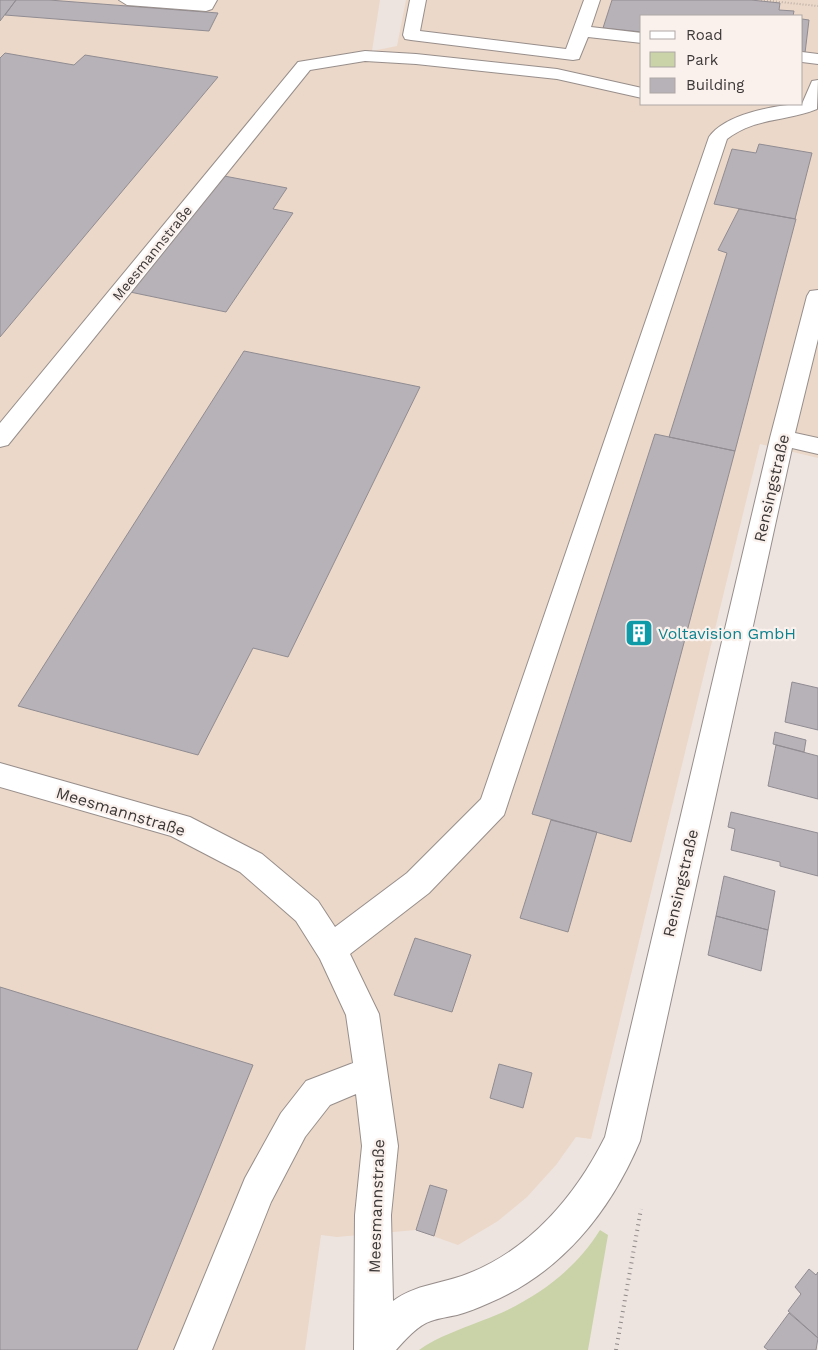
<svg xmlns="http://www.w3.org/2000/svg" width="818" height="1350" viewBox="0 0 818 1350" font-family="'Work Sans',sans-serif">
<rect width="100%" height="100%" fill="#ede4e0"/>
<path fill="#ebd8c8" fill-rule="evenodd" d="M0 0H380L372 51 397 46 406 0H818V458L760 444 591 1139 576 1137 556 1165 527 1197 498 1221 458 1245 416 1230 337 1237 321 1235 305 1350H0ZM642 16H802V104H642Z"/>
<path fill="#c9d3a7" d="M600 1230 608 1235 588 1350H419C439 1336 459 1330 481 1321 528 1304 573 1274 600 1230Z"/>
<path fill="#b7b2b8" stroke="#908c92" d="M0 0H16L0 21Z
M16 0H49L218 13 209 31 5 15Z
M612 0H751L780 3 779 10 794 11 793 16H642V32L603 28Z
M802 19 809 20 805 53 802 52Z
M5 53 74 65 85 55 218 77 0 337V58Z
M759 144 812 153 795 219 714 204 732 149 756 153Z
M219 175 287 188 273 209 293 213 226 312 130 292Z
M739 209 796 219 735 451 669 437 727 253 718 250Z
M244 351 420 387 288 657 253 648 198 755 18 706Z
M655 434 735 451 631 842 532 814Z
M792 682 818 688V730L785 722Z
M775 732 806 740 804 752 773 744Z
M776 745 818 756V799L768 786Z
M731 812 818 833V876L780 866V862L731 850 735 829 728 827Z
M551 820 597 832 568 932 520 918Z
M724 876 775 891 768 930 716 916Z
M716 916 768 930 761 971 708 955Z
M415 938 471 955 452 1012 394 995Z
M0 987 253 1065 137 1350H0Z
M499 1064 532 1073 523 1108 490 1098Z
M430 1185 447 1190 434 1236 416 1230Z
M809 1269 816 1275 818 1272V1338L788 1311 801 1294 795 1287Z
M789 1313 818 1338 816 1350H768L764 1347Z"/>
<g fill="none" stroke-linecap="round" stroke-linejoin="round">
<defs>
<path id="minor" d="M119 0H217L212 9 206 11 127 5Z
M410 0H426L420 31 566 49 584 0H600L591 27 642 33V43L588 37 579 59 573 60 411 40 405 39 403 35Z
M365 51 416 54 557 69 642 88V98L557 79 416 64 365 61 310 70 8 445 0 447V423L298 62Z
M802 52 818 54V64L802 62Z
M818 80 817 109C785 122 756 117 727 139L504 815 429 893 350 954 379 1014 398 1146 391 1215 393 1301C416 1284 442 1284 467 1274 530 1250 576 1195 605 1137L770 438 807 296 810 291 818 290V339L795 433 818 438V454L792 448 640 1141C610 1212 561 1273 489 1303 478 1308 468 1312 457 1315 448 1317 439 1318 431 1321 418 1325 405 1340 396 1350H354L355 1215 362 1146 356 1094 330 1105 305 1137 271 1202 212 1350H174L245 1178 281 1113 306 1081 353 1063 346 1015 320 959 296 921 240 872 171 836 0 787V763L190 817 262 854 318 901 335 927 407 873 481 799 709 137C725 114 775 105 802 104L812 81Z"/>
</defs>
<use href="#minor" stroke="#978e8b" stroke-width="2"/>
<path stroke="#8e8886" stroke-width="2" stroke-dasharray="0.5 2.5" stroke-linecap="butt" d="M761 0 818 6"/>
<path stroke="#8e8886" stroke-width="4" stroke-dasharray="1 4.5" stroke-linecap="butt" d="M616 1350 641 1209"/>
<use href="#minor" fill="#fff" fill-rule="evenodd"/>
</g>
<defs>
<symbol id="building-square" viewBox="-11 -11 22 22"><rect x="-9" y="-9" width="18" height="18" rx="4" fill="#0f9aa8" stroke="#faf1ed"/><path d="M-4-6H4V6H1V3H-1V6H-4ZM-2.5-4.3h1.7v1.8h-1.7ZM.8-4.3h1.7v1.8H.8ZM-2.5-1h1.7V.8h-1.7ZM.8-1h1.7V.8H.8Z" fill="#fff"/></symbol>
</defs>
<g fill-rule="evenodd">
<use href="#building-square" x="623" y="617" width="32" height="32"/>
</g>
<g text-anchor="middle" stroke-width="4.5" stroke-linejoin="round" paint-order="stroke">
<g font-size="14" fill="#3d3938" stroke="#faf1ed">
<text transform="translate(152 253) rotate(-51)" y="5">Meesmannstraße</text>
</g>
<g font-size="16" fill="#3d3938" stroke="#faf1ed">
<text transform="translate(771 488) rotate(-77)" y="6">Rensingstraße</text>
<text transform="translate(121 811) rotate(17)" y="6">Meesmannstraße</text>
<text transform="translate(680 883) rotate(-77)" y="6">Rensingstraße</text>
<text transform="translate(376 1206) rotate(-88)" y="6">Meesmannstraße</text>
</g>
<g font-size="16" fill="#0d838f" stroke="#faf1ed" text-anchor="start">
<text x="658" y="639">Voltavision GmbH</text>
</g>
</g>
<rect x="640" y="15" width="162" height="90" fill="#faf1ed" stroke="#aea7a5"/>
<rect x="650" y="31" width="25" height="8" fill="#ffffff" stroke="#aea7a5"/>
<text x="686" y="40" font-size="15" fill="#3d3938">Road</text>
<rect x="650" y="52" width="25" height="15" fill="#c9d3a7" stroke="#aea7a5"/>
<text x="686" y="65" font-size="15" fill="#3d3938">Park</text>
<rect x="650" y="78" width="25" height="15" fill="#b7b2b8" stroke="#aea7a5"/>
<text x="686" y="90" font-size="15" fill="#3d3938">Building</text>
</svg>
